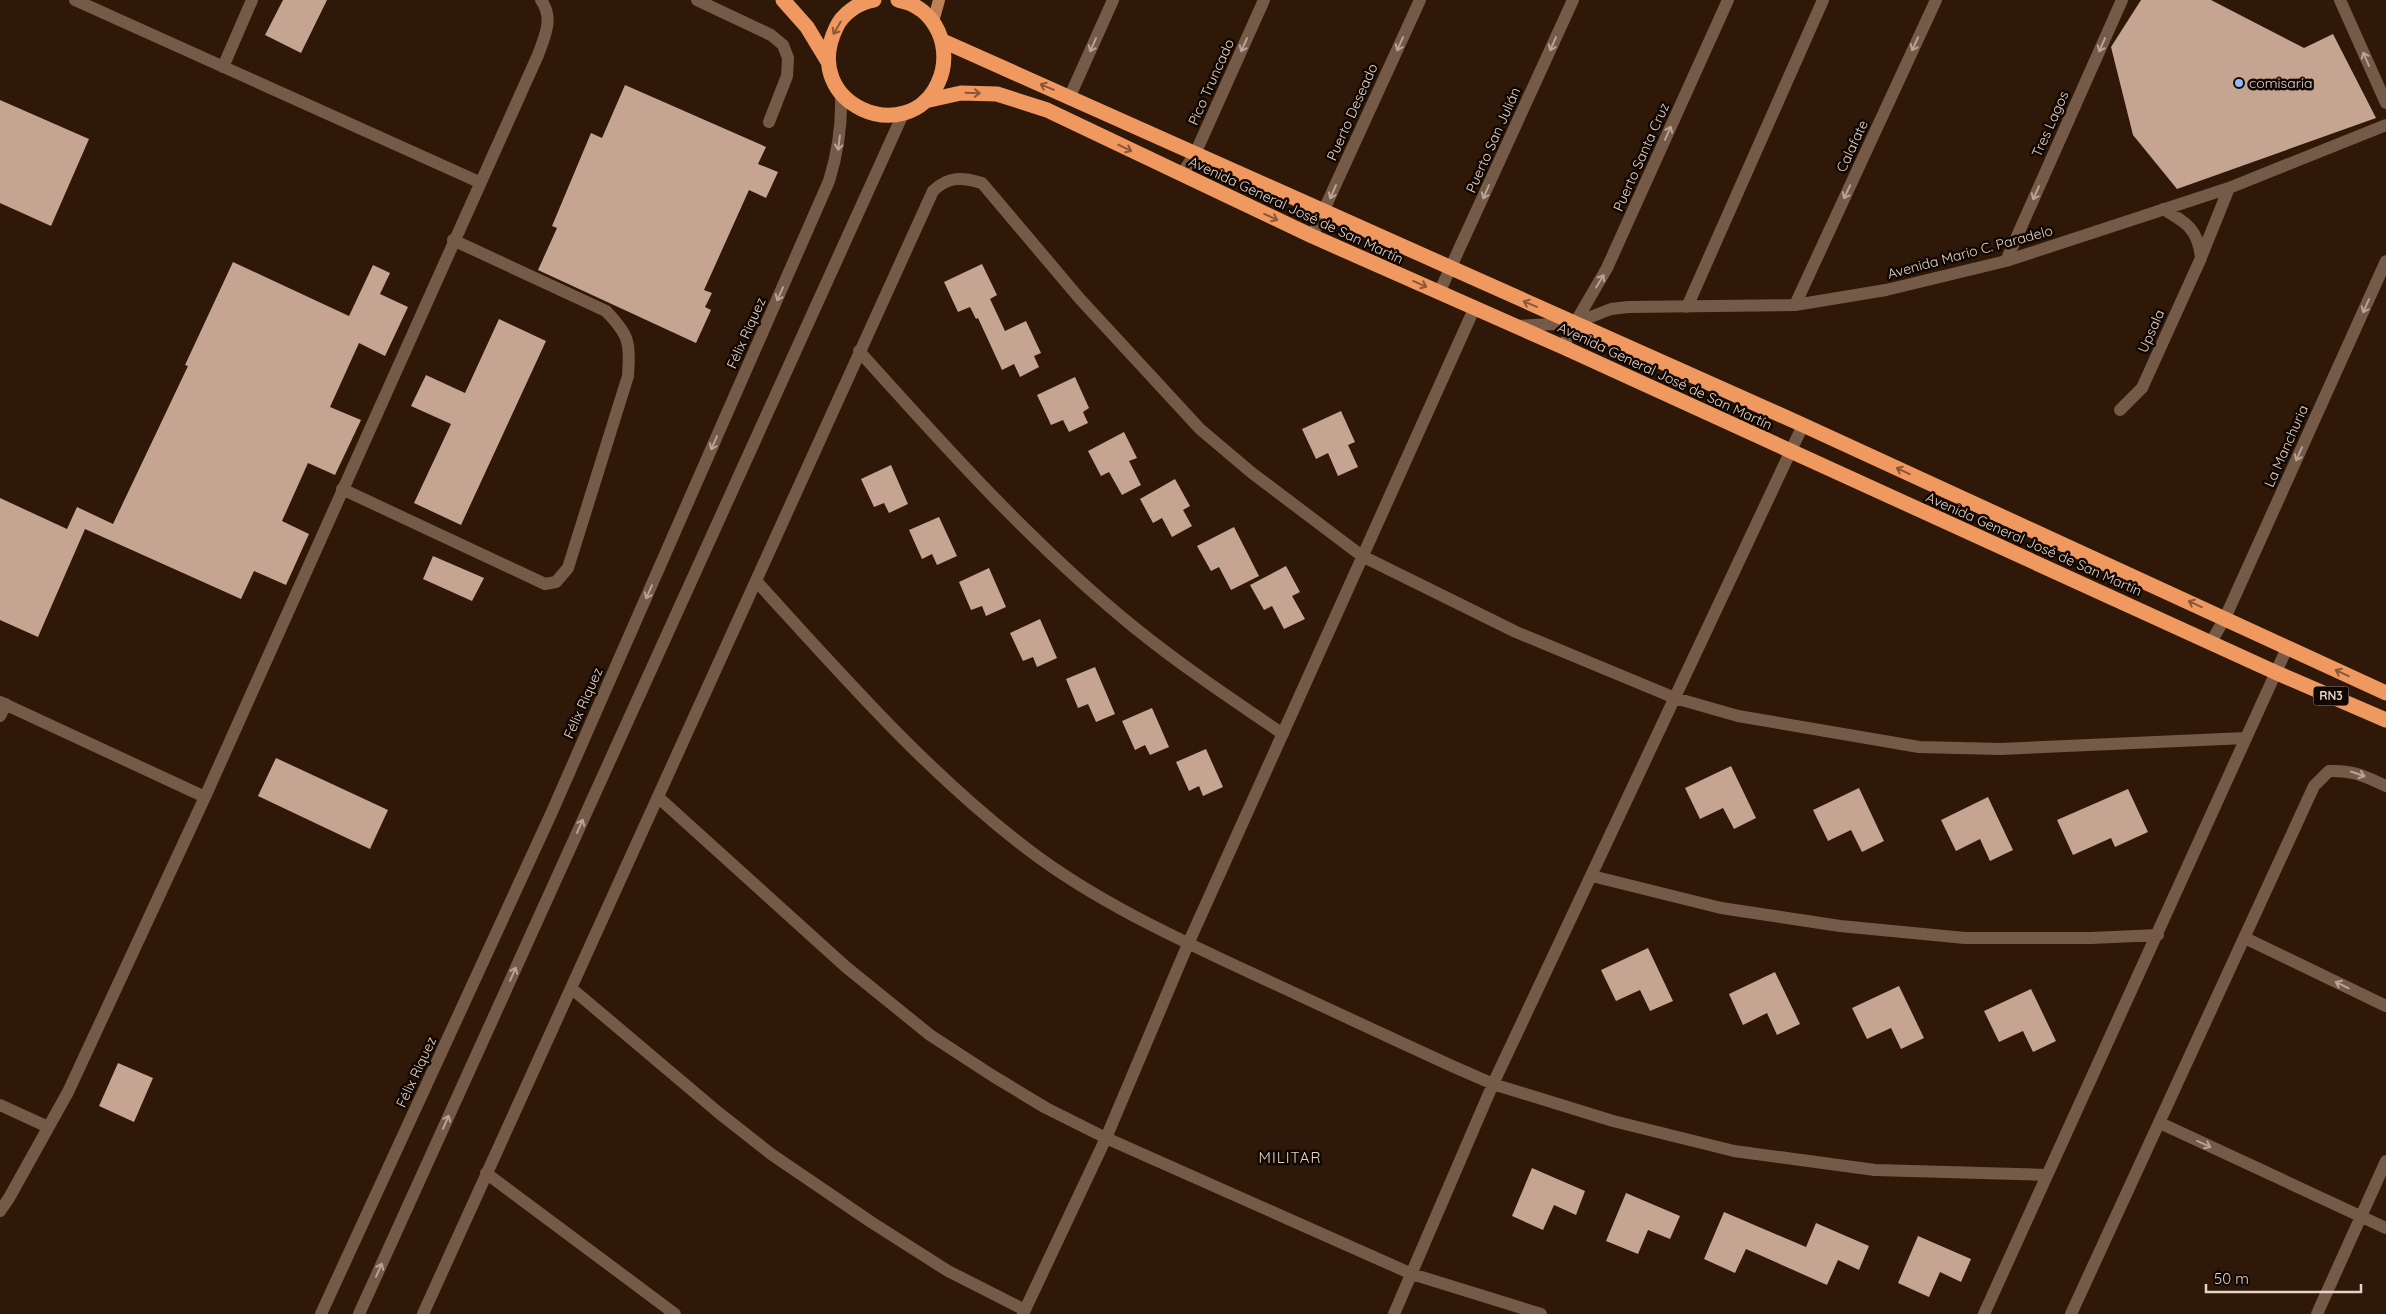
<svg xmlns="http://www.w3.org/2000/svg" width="2386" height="1314" viewBox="0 0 2386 1314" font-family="Quicksand,sans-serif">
<rect width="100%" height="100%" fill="#301808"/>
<path fill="#c5a592" d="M283 0H327L301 53 265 35Z
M2141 0H2211L2304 48 2333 34 2376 118 2177 189 2133 135 2111 47Z
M625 85 766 147 758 164 778 172 766 198 749 190 704 290 712 293 705 307 711 310 696 343 538 270 557 228 552 226 591 133 602 138Z
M0 100 89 139 51 226 0 203Z
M233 262 349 316 373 265 390 273 380 294 408 307 385 356 359 343 330 407 361 420 335 475 308 463 282 521 309 534 286 585 254 571 241 599 85 529 38 637 0 620V498L67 529 77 507 113 524 188 366 185 365Z
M982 264 997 295 990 299 1005 331 1026 321 1041 353 1034 356 1039 367 1020 377 1014 364 1002 370 978 318 976 319 970 307 958 312 944 282Z
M499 319 546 341 461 525 414 503 451 424 411 406 426 375 465 393Z
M1075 377 1089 408 1083 412 1088 423 1069 432 1063 420 1051 425 1037 395Z
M1341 411 1355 442 1348 445 1358 467 1338 476 1328 453 1316 459 1302 429Z
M1124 432 1137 458 1129 461 1141 485 1122 495 1109 472 1101 476 1088 451Z
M891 465 908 504 889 513 884 503 874 507 861 479Z
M1175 479 1190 506 1183 510 1192 526 1172 537 1162 518 1153 523 1140 499Z
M939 517 957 556 937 565 932 554 922 559 909 530Z
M1234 527 1259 576 1231 590 1219 567 1211 571 1197 546Z
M433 556 484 578 472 601 423 579Z
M1286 566 1300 592 1292 596 1305 619 1284 629 1272 606 1264 610 1250 585Z
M989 568 1006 607 986 616 982 606 971 610 959 582Z
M1040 619 1057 658 1037 667 1033 657 1023 661 1010 633Z
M1095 667 1115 714 1096 722 1088 704 1078 708 1066 679Z
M1152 708 1169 747 1150 755 1145 745 1135 750 1122 721Z
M1206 749 1223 787 1203 796 1199 786 1189 791 1176 762Z
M276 758 388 810 370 849 258 796Z
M1731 766 1756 818 1734 829 1723 808 1700 819 1685 788Z
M1859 788 1884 841 1862 852 1851 830 1828 841 1813 810Z
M2128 789 2148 832 2115 847 2111 838 2073 855 2057 820Z
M1988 797 2013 850 1990 861 1980 839 1956 851 1941 820Z
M1648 948 1673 1001 1650 1011 1640 990 1616 1001 1601 970Z
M1775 972 1800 1024 1777 1035 1767 1013 1743 1025 1729 994Z
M1899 986 1924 1038 1901 1049 1891 1028 1867 1039 1852 1008Z
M2031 989 2056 1041 2033 1052 2023 1031 1999 1042 1984 1011Z
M118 1063 153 1078 134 1122 99 1106Z
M1532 1168 1585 1191 1576 1215 1554 1205 1543 1230 1512 1216Z
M1626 1193 1680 1216 1670 1239 1648 1230 1638 1254 1606 1241Z
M1724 1212 1806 1247 1816 1223 1869 1246 1859 1270 1838 1260 1827 1285 1746 1249 1735 1273 1704 1259Z
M1918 1236 1971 1259 1961 1282 1940 1272 1929 1297 1898 1283Z"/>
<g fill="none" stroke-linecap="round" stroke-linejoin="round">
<path stroke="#765a48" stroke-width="12" d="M75 0 479 182
M697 0 771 35 783 45 788 58 787 76 769 122
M2340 0 2386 103
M223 67 252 0
M1070 96 1113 0
M1181 175 1195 154 1264 0
M1312 236 1420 0
M2202 255 2229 188
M2006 261 2122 0
M1439 293 1573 0
M1795 305 1936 0
M1687 307 1823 0
M1515 326 1575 323 1611 309 1628 307 1795 305 1886 290 2006 261 2229 188 2386 125
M1563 347 1575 323 1607 268 1728 0
M859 351C946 448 1033 545 1135 628 1182 666 1233 700 1283 734
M2120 410 2142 388 2201 258C2198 229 2187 223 2163 209
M342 489 545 584 556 582 568 568 628 376C630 342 630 336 606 311L453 240
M757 582C843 676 928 774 1030 851 1096 901 1174 937 1249 972 1316 1003 1384 1035 1452 1066L1493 1084 1613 1121 1734 1151 1875 1170 2047 1175
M2211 642 2225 618 2386 261
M0 702 205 797
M0 716 6 704
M659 798 846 967 930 1035 993 1076 1046 1108 1106 1138 1412 1274 1541 1314
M1592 876 1721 908 1840 926 1965 938H2091L2158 935
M2245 938 2386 1006
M571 988 719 1113 771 1154 871 1222 948 1271 1025 1310
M0 1105 48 1127
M2160 1123 2386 1228
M486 1173 675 1314
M0 1211 9 1198 68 1092 205 797 538 55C545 36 554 18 541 0
M321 1314 551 814 829 181C838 152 842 125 841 95
M359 1314 903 114
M423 1314 933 191C948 176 963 177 982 183L1080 299 1200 429 1252 473 1362 556 1516 632 1675 698 1738 716 1919 747 2000 749 2246 738
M1023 1314 1106 1138 1188 944 1474 309
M1394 1314 1493 1084 1803 425
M1984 1314 2287 648
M2071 1314 2314 786 2329 771C2353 770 2364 776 2386 786
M2317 1314 2386 1161"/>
<path stroke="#bf8057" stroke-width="12" d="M933 22 939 0"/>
<path stroke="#ef9961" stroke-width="15" d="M783 0 807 27 827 60
M874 0C859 2 842 14 836 28 799 105 908 149 938 83 954 49 936 7 898 0
M943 41 1803 425 2386 693
M925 101 961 93 997 94 1047 110 1312 236 1563 347 2277 673 2386 720"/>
</g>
<defs><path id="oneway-shaft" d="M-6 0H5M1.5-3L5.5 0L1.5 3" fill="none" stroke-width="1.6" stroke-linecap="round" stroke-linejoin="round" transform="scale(1.25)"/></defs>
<g stroke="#8b5736">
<use href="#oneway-shaft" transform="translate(837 28) rotate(120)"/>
<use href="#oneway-shaft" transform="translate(1047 87) rotate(-157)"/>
<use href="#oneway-shaft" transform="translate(973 93) rotate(2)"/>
<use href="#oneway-shaft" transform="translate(1125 148) rotate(26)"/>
<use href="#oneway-shaft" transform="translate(1271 217) rotate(25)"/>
<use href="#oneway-shaft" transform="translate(1420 284) rotate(24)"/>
<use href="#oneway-shaft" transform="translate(1530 304) rotate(-157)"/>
<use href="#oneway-shaft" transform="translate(1903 471) rotate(-155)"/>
<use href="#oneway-shaft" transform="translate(2195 604) rotate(-155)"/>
<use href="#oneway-shaft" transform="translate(2342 673) rotate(-155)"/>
</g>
<g stroke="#b8a395">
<use href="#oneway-shaft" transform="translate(1400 44) rotate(114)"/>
<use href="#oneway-shaft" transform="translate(1553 44) rotate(114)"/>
<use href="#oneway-shaft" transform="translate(1915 44) rotate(115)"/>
<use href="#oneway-shaft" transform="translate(1093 45) rotate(114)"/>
<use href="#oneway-shaft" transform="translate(1244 45) rotate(114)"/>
<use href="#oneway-shaft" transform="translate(2102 45) rotate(114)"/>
<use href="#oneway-shaft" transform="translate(2366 59) rotate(-114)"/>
<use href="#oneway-shaft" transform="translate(1668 133) rotate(-66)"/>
<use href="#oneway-shaft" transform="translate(839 143) rotate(97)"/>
<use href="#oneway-shaft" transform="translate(1333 192) rotate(114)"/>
<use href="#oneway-shaft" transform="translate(1486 192) rotate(114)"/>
<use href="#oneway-shaft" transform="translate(1847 192) rotate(115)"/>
<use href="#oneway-shaft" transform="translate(2036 193) rotate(114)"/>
<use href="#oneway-shaft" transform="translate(1600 281) rotate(-59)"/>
<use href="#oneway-shaft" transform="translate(780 294) rotate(114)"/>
<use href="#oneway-shaft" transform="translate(2366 306) rotate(114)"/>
<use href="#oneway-shaft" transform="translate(714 443) rotate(114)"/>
<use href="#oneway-shaft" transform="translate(2299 454) rotate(114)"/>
<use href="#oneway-shaft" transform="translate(649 592) rotate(114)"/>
<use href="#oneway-shaft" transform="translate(2358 774) rotate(19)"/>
<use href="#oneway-shaft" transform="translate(580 826) rotate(-66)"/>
<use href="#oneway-shaft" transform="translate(513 974) rotate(-66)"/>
<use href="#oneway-shaft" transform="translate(2342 985) rotate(-154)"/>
<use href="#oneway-shaft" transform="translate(446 1122) rotate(-66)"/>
<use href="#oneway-shaft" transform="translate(2204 1144) rotate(25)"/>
<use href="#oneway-shaft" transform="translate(379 1270) rotate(-66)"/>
</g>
<circle fill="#93b7fd" stroke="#110702" stroke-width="2" cx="2239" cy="83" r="5"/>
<g text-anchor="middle" stroke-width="5" stroke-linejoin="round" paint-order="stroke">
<rect fill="#110702" stroke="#a5968d" stroke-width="1" x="2313.5" y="686.5" width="35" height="19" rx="4"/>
<g font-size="12" font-weight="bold" fill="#e4d3c9">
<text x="2331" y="700">RN3</text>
</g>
<g font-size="14" fill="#e4d3c9" stroke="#110702">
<text transform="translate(1211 82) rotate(-66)" y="5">Pico Truncado</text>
<text transform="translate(1352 112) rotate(-66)" y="5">Puerto Deseado</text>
<text transform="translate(2050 124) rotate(-66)" y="5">Tres Lagos</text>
<text transform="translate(1493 140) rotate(-66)" y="5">Puerto San Julián</text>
<text transform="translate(1852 146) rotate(-65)" y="5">Calafate</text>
<text transform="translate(1641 157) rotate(-66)" y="5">Puerto Santa Cruz</text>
<text transform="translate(1296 210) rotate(25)" y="5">Avenida General José de San Martín</text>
<text transform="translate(1970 252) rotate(-15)" y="5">Avenida Mario C. Paradelo</text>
<text transform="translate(2151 331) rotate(-66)" y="5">Upsala</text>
<text transform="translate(746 333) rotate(-66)" y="5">Félix Riquez</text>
<text transform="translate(1665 376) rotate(25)" y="5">Avenida General José de San Martín</text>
<text transform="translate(2286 446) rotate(-66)" y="5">La Manchuria</text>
<text transform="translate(2034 544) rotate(24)" y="5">Avenida General José de San Martín</text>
<text transform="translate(583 703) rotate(-66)" y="5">Félix Riquez</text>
<text transform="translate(416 1072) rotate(-65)" y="5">Félix Riquez</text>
</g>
<g font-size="14" fill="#e4d3c9" stroke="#110702" text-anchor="start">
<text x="2249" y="88">comisaria</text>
</g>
<g font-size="15" letter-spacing="1" fill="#e4d3c9" stroke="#110702">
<text x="1290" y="1163">MILITAR</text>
</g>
</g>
<path d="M2206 1284v8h155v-8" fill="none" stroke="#e4d3c9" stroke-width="2.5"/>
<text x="2214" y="1284" font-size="15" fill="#e4d3c9" stroke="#110702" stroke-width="4" paint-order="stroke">50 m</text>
</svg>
